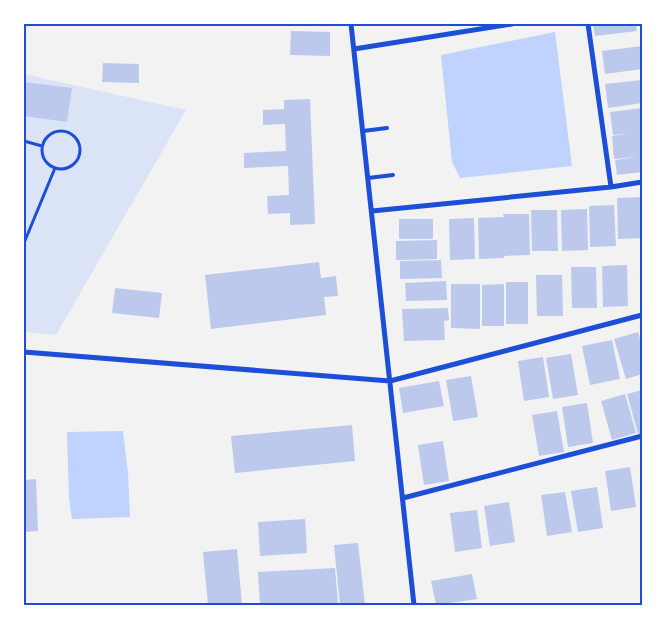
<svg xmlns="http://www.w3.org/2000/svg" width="666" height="629" viewBox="0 0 666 629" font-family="'PT Sans Narrow',sans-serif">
<rect width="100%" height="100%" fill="#f2f2f2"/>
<path fill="#dbe4f7" d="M24 74 186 110 56 335 24 332Z"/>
<path fill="#bfd3fe" d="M555 32 572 166 460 178 452 162 441 55Z
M123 431 128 473 130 517 72 519 69 499 67 432Z"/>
<path fill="#bdc9ec" d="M593 24H636L637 31 595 36Z
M291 31 330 32V56L290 55Z
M642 46V69L605 74 602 51Z
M103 63 139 64V83L102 82Z
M642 80V103L608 108 605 84Z
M24 82 72 88 67 122 24 116Z
M310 99 315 224 290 225V213L268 214 267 196 289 195 288 166 244 168V153L286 151 285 124 263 125V110L284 109V100Z
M642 108V172L617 175 615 160 636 157 614 159 612 136 628 134 613 135 610 112Z
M642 197V238L618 239 617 198Z
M614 205 616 246 590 247 589 206Z
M587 209 588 250 562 251 561 210Z
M531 210H557L558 251H532Z
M503 214H529L530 255 504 256V258L479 259 478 218 504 217Z
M474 218 475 259 450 260 449 219Z
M399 219H433V239H399Z
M437 240V259L396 260V241Z
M441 260 442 278 400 279V261Z
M319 262 321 278 336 276 338 296 324 297 326 315 211 329 205 275Z
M627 265 628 306 603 307 602 266Z
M571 267H596L597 308H572Z
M536 275H562L563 316H537Z
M446 281 447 300 406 301 405 283Z
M506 282H528V324H506Z
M451 284H480V329L451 328Z
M504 284V326H482V285Z
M115 288 162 293 159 318 112 313Z
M448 308 449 320 444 321 445 340 404 341 402 309Z
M638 332 642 345V374L626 379 614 339Z
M612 340 620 379 590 385 582 346Z
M571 354 578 395 553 399 546 358Z
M543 357 549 397 524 401 518 361Z
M471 376 478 417 453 421 446 380Z
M439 381 444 406 403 413 399 388Z
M642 390V433L638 434 627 394Z
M625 394 636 433 612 440 601 401Z
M587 403 593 443 568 447 562 407Z
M557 411 564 452 539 456 532 415Z
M352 425 355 461 235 473 231 436Z
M443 441 449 481 424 485 418 445Z
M630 467 636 507 611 511 605 471Z
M36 479 38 531 24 532V480Z
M597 487 603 528 578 532 571 491Z
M565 492 572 532 547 536 541 495Z
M509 502 515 542 490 546 484 506Z
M477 510 482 548 455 552 450 513Z
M305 519 307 553 260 556 258 522Z
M358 543 365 605H340L334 545Z
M237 549 242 605H208L203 552Z
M335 568 338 604 260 605 258 572Z
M472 574 477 599 436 605 431 581Z"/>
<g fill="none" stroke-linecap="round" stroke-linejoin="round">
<path stroke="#1d4ed8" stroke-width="3" d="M42 150a19 19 0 1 1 38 0a19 19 0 1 1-38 0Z
M24 141 42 146
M24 243 55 168"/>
<path stroke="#1d4ed8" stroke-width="4" d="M363 131 387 128
M368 178 393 175"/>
<path stroke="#1d4ed8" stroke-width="5" d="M351 24 414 605
M588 24 611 187
M354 49 512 24
M372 211 611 187 642 182
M24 352 390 381 642 315
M403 498 642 436"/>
</g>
<rect width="666" height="629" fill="none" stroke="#ffffff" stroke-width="50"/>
<rect x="25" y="25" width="616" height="579" fill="none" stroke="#1d4ed8" stroke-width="2"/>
</svg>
